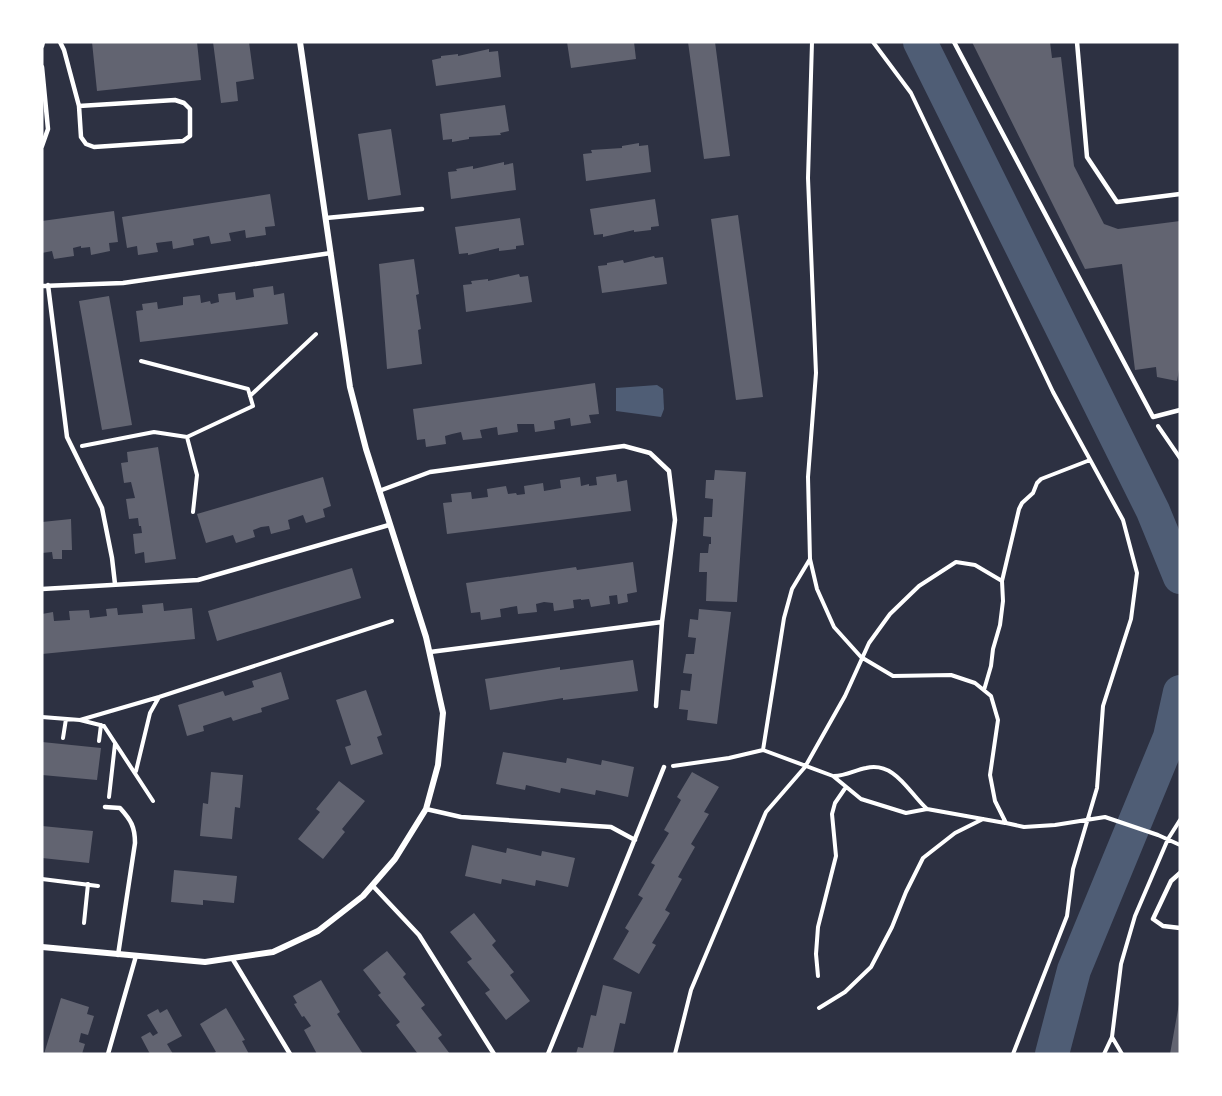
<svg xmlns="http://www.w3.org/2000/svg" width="1222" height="1096" viewBox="0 0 1222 1096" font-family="'Alegreya Sans',sans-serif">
<rect width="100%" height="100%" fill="#2d3142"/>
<path fill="#4f5d75" d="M657 385 663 389 664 409 661 417 616 411V388Z"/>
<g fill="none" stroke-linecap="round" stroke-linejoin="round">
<path stroke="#4f5d75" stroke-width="34" d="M920 42 1153 511 1180 577
M1052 1054 1074 970 1170 737 1180 692"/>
</g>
<path fill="#626471" d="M92 42H197L201 80 97 91Z
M213 42H249L254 79 236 82 238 101 221 103Z
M567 42H634L636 59 571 68Z
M688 42H715L730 156 704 159Z
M972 42H1050L1052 58 1061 57 1074 166 1104 224 1118 229 1180 221V364L1177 381 1157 377 1156 367 1135 370 1122 264 1085 269Z
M489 49V52L498 51 501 77 436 86 432 60 441 58V56L458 54V56Z
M505 105 509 131 500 133 501 135 469 137V139L452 142V139L443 140 440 114Z
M391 129 401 195 368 200 358 134Z
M639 143V146L648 145 651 172 586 181 583 154 592 153 591 150 622 148V146Z
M504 162V165L513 163 516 190 451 199 448 172 457 171 456 169 473 166V169Z
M270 194 275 226 265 227 266 235 246 238 245 230 229 233 231 241 211 244 209 236 193 239 194 245 173 249 172 241 156 243 158 252 138 255 137 246 127 248 122 217Z
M655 199 659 226 651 227V230L634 232V230L603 237V234L594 235 590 209Z
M114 211 118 242 109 243 110 251 91 255 90 247 81 248V246L73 248 74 256 54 259 52 251 42 253V221Z
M738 215 763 397 736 400 711 219Z
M520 218 524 245 516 246V249L499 251V248L468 255V253L459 254 455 227Z
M654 256 655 258 663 257 667 284 602 293 598 266 607 265V263L623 260 624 263Z
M414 259 419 294 416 295 421 329 418 330 422 364 387 369 379 264Z
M519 274 520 277 528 276 532 302 466 312 463 285 472 284 471 281 488 279V281Z
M273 286 274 295 284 293 288 324 140 342 136 311 143 310 142 304 157 302 158 309 183 305V297L200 295 201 303 210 301 211 304 219 302 218 294 235 292 236 300 254 297 253 289Z
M109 296 132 425 102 430 79 301Z
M595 383 599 414 589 415 591 423 571 426 570 418 554 421 555 429 535 432 534 424H517L518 432 498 435 497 427 480 430 482 438 463 440 461 432 452 434 445 436 446 444 426 447 425 439 417 440 413 409Z
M158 447 176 559 145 563 144 552 135 554 133 534 142 533 141 526H139L138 518 129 519 126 499 135 498 131 482 124 483 121 463 128 462 127 452Z
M715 470 746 472 737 602 706 601 707 572H699L700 553H708L709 544H711V537L703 536 704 517H712L713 499 705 498 706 480H714Z
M616 474 617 482 627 480 631 511 447 534 443 503 452 502 451 494 471 492 472 499 488 497 487 489 506 486 508 494 516 493 517 495 525 494 524 486 543 483 544 491 561 488 560 480 580 477 581 486 589 484V486L597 485 596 477Z
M323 477 331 506 323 509 325 517 306 523 303 515 288 520 290 529 271 534 269 526 261 527 253 530 255 537 236 543 233 535 206 543 197 514Z
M71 519 72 550H62V559H53L52 552 42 553V522Z
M633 562 637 592 627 594 628 602 618 604 617 595 609 596 610 604 591 607 589 599 581 600V599L573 600 574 608 554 611 553 603 544 602 536 604 537 612 518 614 517 606 500 609 501 617 481 620 480 612 471 613 466 583 576 567 577 570Z
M352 568 361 598 217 641 208 611Z
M163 603 164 611 192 608 195 639 42 654V614L53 612 54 621 70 620 69 611 89 610 90 618 107 616 106 609 117 608 118 615 143 613 142 605Z
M699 609 731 612 717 724 687 720 688 710 679 709 681 690 690 691 692 674 683 673 686 654H694L696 638 688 637 690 619 698 620Z
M633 660 638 691 563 700V698L490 710 485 679 560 667V670Z
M281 672 289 699 261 708 262 712 233 721 231 717 203 726 204 731 187 736 178 705 223 691 225 696 254 687 252 681Z
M366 690 382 735 377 737 383 754 351 765 345 747 351 745 336 700Z
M42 742 101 748 97 780 42 775Z
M503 752 566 763 567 758 601 765 602 760 634 767 628 797 596 790 595 795 561 788 560 793 526 785 525 790 496 784Z
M211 772 243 775 240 808 235 807 232 839 200 836 203 803 208 804Z
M692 772 719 787 704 812 709 814 691 844 695 847 678 877 682 879 665 910 670 913 652 943 656 945 639 974 613 959 629 931 625 928 643 898 638 895 655 865 651 863 669 833 664 830 681 800 677 797Z
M339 781 365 801 342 829 345 832 323 859 298 839 320 812 316 809Z
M42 826 93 831 89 863 42 858Z
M472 845 506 853 507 848 541 856 542 851 575 858 568 887 536 880 535 886 502 879 501 884 465 876Z
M174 870 237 876 234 903 203 900V905L171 902Z
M474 913 496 941 492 945 514 972 510 975 530 1001 506 1020 485 993 490 990 467 962 472 959 450 932Z
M387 951 406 974 403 977 425 1005 421 1008 442 1035 438 1038 450 1054H418L396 1025 400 1022 378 995 381 993 363 970Z
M321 980 340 1012 337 1014 363 1054H317L304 1030 311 1026 304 1016 302 1017 294 1004 297 1003 293 996Z
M603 985 632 992 625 1024 620 1023 613 1054H576L578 1047 583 1048 591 1015 596 1016Z
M61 998 89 1007 87 1014 94 1016 88 1035 81 1033 79 1042 85 1044 82 1054H44Z
M1179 1004 1180 1054H1170Z
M226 1008 245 1040 242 1041 249 1054H212L216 1052 200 1024Z
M158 1009 160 1013 167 1009 182 1036 167 1044 173 1054H150L141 1037 150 1032 153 1036 158 1033 147 1015Z"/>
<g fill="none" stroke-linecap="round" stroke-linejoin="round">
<path stroke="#fff" stroke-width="4" d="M812 42 808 178 816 373 808 477 810 559 817 589 834 627 861 657 893 676 951 675 975 683 991 696 998 720 990 775 995 801 1006 823 1024 827 1055 825 1105 817 1158 835 1180 845
M873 42 911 93 1053 392 1123 520 1137 573 1131 619 1103 706 1097 788 1073 869 1067 916 1013 1054
M250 396 316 334
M1158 426 1180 458
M187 437 197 475 193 512
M82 446 154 432 187 437 253 406 248 389 141 361
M984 690 991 666 993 649 1000 625 1003 601 1002 581 1019 509 1022 503 1033 493 1037 483 1041 479 1090 460
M42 717 80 720 104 726 153 801
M80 720 159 697 392 621
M63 738 66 719
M99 741 101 725
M763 750 784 618 792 589 810 559
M673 766 729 758 763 750 833 776 861 799 906 813 927 809 1005 823
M136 771 150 713 159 697
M834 776C846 776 855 770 866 768 895 761 909 793 927 809
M109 797 115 744
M42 879 98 886
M84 923 88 884
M818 976 816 954 818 927 836 856 832 814 835 803 846 787
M819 1008 845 992 871 967 892 927 906 892 923 858 955 833 983 819
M1112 1037 1122 1054
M675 1054 691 990 766 812 805 767 845 696 869 643 890 614 919 586 956 562 975 565 1002 581
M1104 1054 1112 1037 1121 964 1135 916 1168 839 1180 820"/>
<path stroke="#fff" stroke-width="4.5" d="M60 42 64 50 79 106 81 137 86 144 94 147 183 141 190 136V109L184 103 175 100 79 106
M954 42 1153 417 1180 410
M1077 42 1087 157 1117 202 1180 194
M42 46 43 42
M42 67 48 129 42 146
M326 218 422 209
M48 285 67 437 102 508 112 558 115 584
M42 286 123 283 331 253
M379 491 430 472 624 446 650 453 669 471 675 520 662 622 656 706
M42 589 198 580 389 525
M430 652 662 622
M105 807 120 808C131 820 135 827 135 843L118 955
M426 809 461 817 611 827 635 840
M1180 873 1171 881 1153 919 1163 926 1180 928
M372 885 419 935 494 1054
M232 958 290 1054
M108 1054 136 956
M548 1054 664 767"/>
<path stroke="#fff" stroke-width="6" d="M42 947 205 962 273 952 318 931 363 896 395 859 426 809 438 765 443 713 426 637 366 449 350 387 300 42"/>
</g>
<rect width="1222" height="1096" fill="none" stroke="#ffffff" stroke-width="87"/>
</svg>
